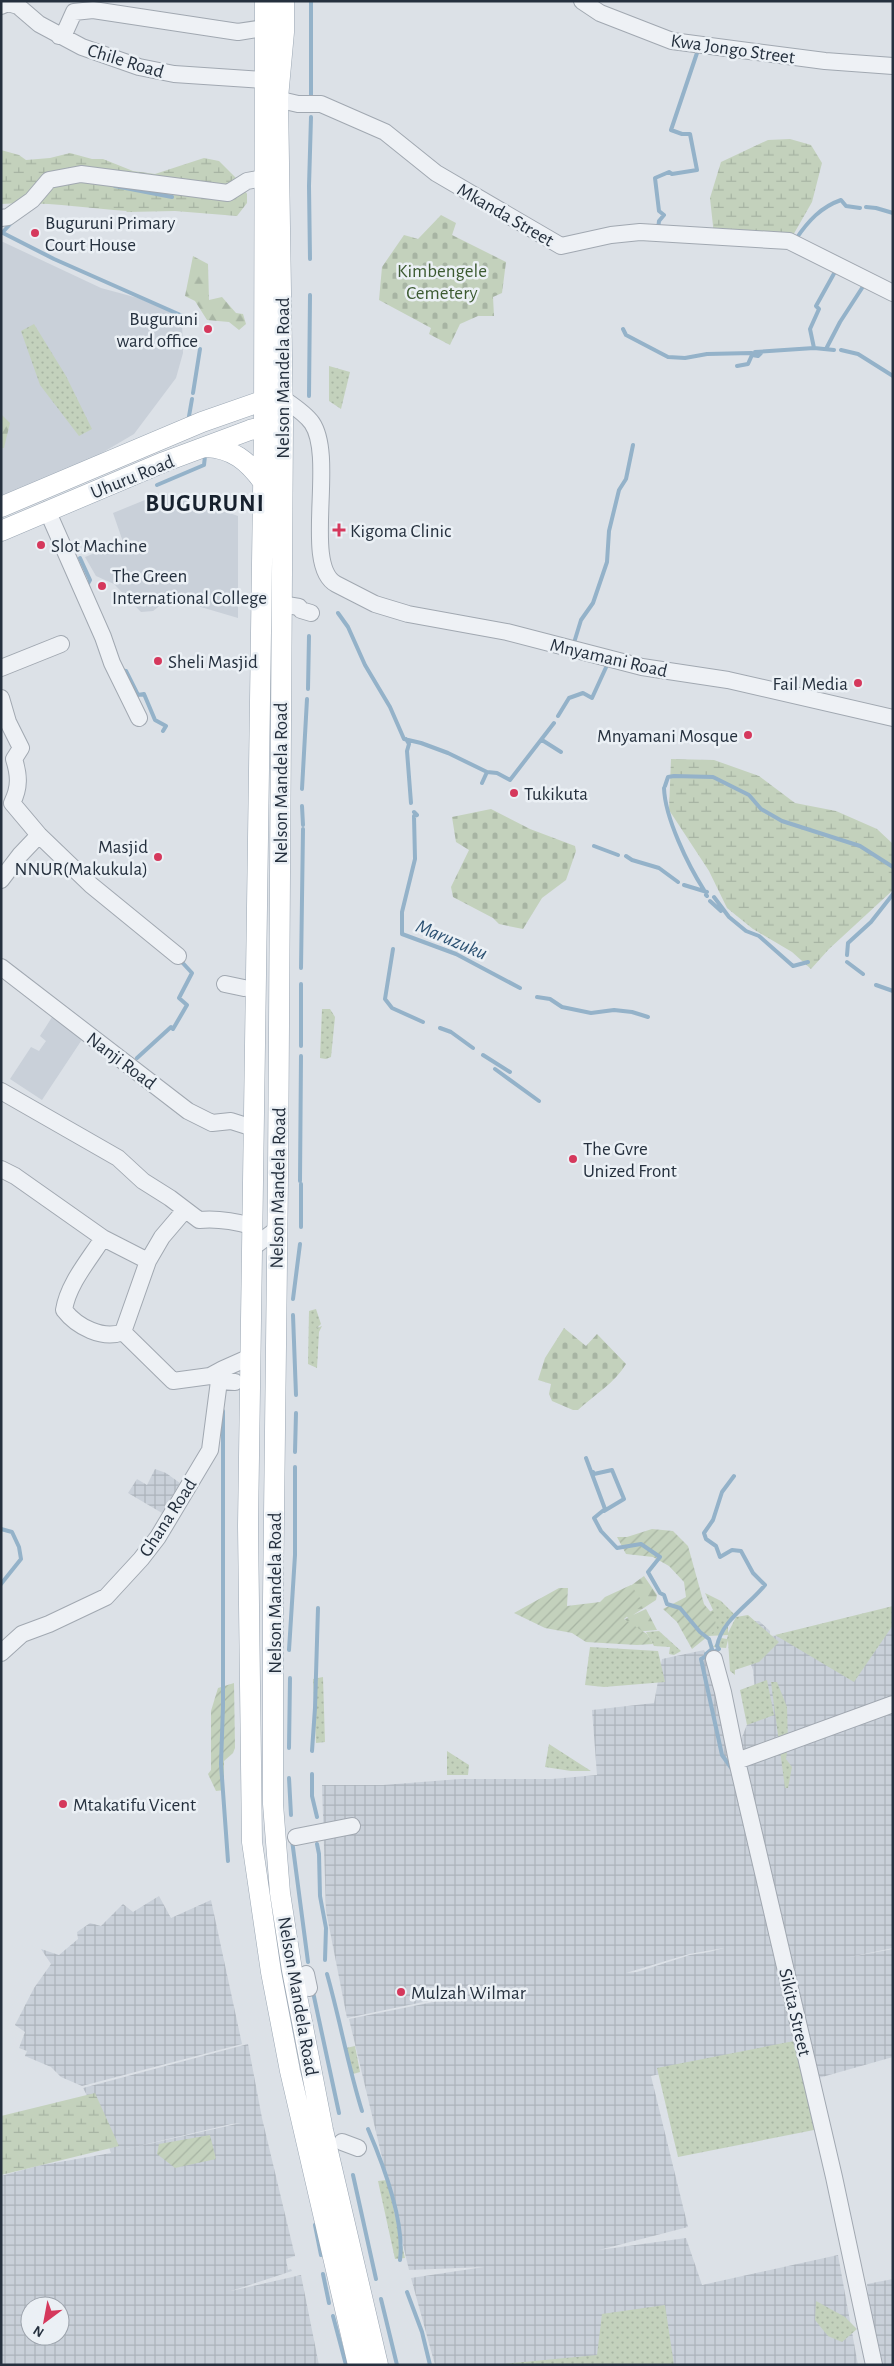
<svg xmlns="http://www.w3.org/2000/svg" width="894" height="2366" viewBox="0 0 894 2366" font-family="'Alegreya Sans',sans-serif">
<defs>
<pattern id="industrial-grid" width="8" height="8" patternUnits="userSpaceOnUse" patternTransform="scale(1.25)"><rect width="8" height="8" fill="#c9d0d9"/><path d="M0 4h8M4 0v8" fill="none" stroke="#acb3bb"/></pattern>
<pattern id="grass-dots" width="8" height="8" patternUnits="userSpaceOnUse" patternTransform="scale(1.25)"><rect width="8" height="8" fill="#c3d1bc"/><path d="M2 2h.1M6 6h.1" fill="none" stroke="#a7b4a3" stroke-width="1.8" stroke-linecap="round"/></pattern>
<pattern id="forest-firs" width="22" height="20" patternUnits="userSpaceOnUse" patternTransform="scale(1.25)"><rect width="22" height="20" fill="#c3d1bc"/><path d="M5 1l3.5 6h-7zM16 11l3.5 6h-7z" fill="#a7b4a3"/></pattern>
<pattern id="wetland-marsh" width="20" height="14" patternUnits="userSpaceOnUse" patternTransform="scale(1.25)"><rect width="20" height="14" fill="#c3d1bc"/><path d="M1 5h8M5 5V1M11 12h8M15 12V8" fill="none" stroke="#a7b4a3"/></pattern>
<pattern id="cemetery-stones" width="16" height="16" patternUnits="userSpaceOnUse" patternTransform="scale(1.25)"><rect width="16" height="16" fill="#c3d1bc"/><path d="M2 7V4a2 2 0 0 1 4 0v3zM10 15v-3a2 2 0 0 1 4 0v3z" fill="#a7b4a3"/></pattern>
<pattern id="garden-furrows" width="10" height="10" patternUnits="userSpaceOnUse" patternTransform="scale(1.25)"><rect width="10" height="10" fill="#c3d1bc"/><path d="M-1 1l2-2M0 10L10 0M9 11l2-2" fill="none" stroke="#a7b4a3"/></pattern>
</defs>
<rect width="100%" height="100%" fill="#dce1e7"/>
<path fill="#c9d0d9" d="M1 241 101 288 138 298 171 312 182 321 183 353 176 378 134 434 90 460 1 496Z
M162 493 210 506 238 516V618L194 605 162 604 153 611 141 612 114 584 96 576 85 557 123 542 113 513Z
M54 1014 85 1035 42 1100 10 1079 31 1047 39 1051 46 1041 40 1036Z"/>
<path fill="url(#industrial-grid)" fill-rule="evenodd" d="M155 1469 166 1473 180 1483 162 1513 128 1493 137 1479 147 1485Z
M893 1615V1948L845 1958 893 1949V2057L815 2079 791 1971 796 1969 790 1970 740 1742 756 1702 753 1670 740 1636 755 1621H759L770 1631V1636L818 1634Z
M704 1650 738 1767 776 1936 763 1940 773 1937 794 2045 651 2076 688 2227 599 2250 686 2238 702 2285 838 2255 858 2365H435L411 2278 484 2267 409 2270 349 2019 463 1996 423 2002 347 2018 326 1911 322 1785H383L460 1779H552L597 1775 592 1710 654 1703 662 1659ZM724 1948 709 1952 690 1955 637 1972 626 1973 689 1954Z
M159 1896 171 1918 211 1900 242 2044 82 2086 61 2077 51 2067 25 2056 27 2051 19 2048 25 2032 15 2025 34 1988 51 1964 41 1949 59 1955 78 1939 77 1932 90 1923 101 1926 123 1904 133 1912Z
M248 2044 262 2118 295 2256 286 2259 288 2270 291 2269 292 2271 231 2291 301 2275 319 2365H1V2176L37 2166 111 2153 98 2116 83 2088ZM241 2123 126 2149 231 2124ZM30 2306H60V2336H30Z
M893 2279V2365H881L873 2341 867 2284Z"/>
<path fill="url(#grass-dots)" d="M34 324 66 376 92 429 79 436 40 385 21 331Z
M329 366 350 372 341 409 329 401Z
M322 1009H330L335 1017 331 1057 326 1059 320 1058Z
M316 1309 321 1324 317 1328 322 1326 319 1332 317 1368 308 1364 309 1311Z
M705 1593 721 1601 735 1615 728 1625V1633L736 1617 748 1615 779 1642 759 1662 735 1670V1675L730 1671 728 1640 726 1648 713 1647 721 1638 727 1639 728 1635 708 1636 693 1621 713 1610Z
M893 1606V1625L854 1682 775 1635Z
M659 1631 681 1651 674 1655 669 1654 670 1647 654 1646 646 1632Z
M590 1647 658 1651 665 1682 604 1687 585 1685Z
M323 1677 325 1742 316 1743 313 1679Z
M767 1680 774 1715 747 1725 740 1690Z
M771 1682H777L787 1707 788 1746 786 1759 792 1767 788 1788H785Z
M549 1744 591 1771H571L545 1767Z
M447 1751 469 1765 468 1775H447Z
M794 2041 819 2129 678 2157 657 2068Z
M355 2046 360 2072 353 2074 346 2048Z
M387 2180 405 2258 395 2259 378 2181Z
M816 2301 845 2317 857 2329 842 2342 828 2336 815 2320Z
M665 2305 674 2365H493L597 2355 602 2314Z"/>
<path fill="url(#forest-firs)" d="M193 256 208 264 209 300 222 297 236 313 243 314 246 324 239 330 229 322 207 320 195 301 185 296Z
M1 414 10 423 4 448H1Z
M644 1576 657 1595 656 1600 633 1615 646 1609 657 1630 634 1632 625 1619 628 1618 614 1598Z"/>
<path fill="url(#wetland-marsh)" d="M790 139 811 145 822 163 812 202 792 237 714 235 710 198 721 162 768 140Z
M1 150 19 155 26 160 50 158 70 153 92 159H103L133 171 155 174 204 158 219 161 242 184 247 194V203L237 216 175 211 126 212 127 211C85 208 43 201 1 204Z
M671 759 714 760 759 776 795 803 836 811 877 829 893 844V890L829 949 811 969 792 952 753 929 727 908 709 871 669 810Z
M95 2093 119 2146 1 2175V2116Z"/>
<path fill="url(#cemetery-stones)" d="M441 215 456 223 452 235 506 262 502 293 493 297 494 316H478L460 324 450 345 429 334 431 328 379 300 382 267 404 235 418 239Z
M491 809 530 829 575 846 576 851 566 880 542 898 523 929 499 924 493 918 453 897 451 887 469 850 456 842 452 817Z
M564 1328 586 1346 597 1334 626 1364C615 1383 594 1395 578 1410H573L552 1401 549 1394 551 1384 538 1380 545 1358Z"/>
<path fill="url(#garden-furrows)" d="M652 1529 673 1531 688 1546 704 1604 714 1616 717 1629 692 1649 677 1622 663 1609 686 1597 684 1582 669 1566 653 1557 626 1554 617 1537H627Z
M631 1585 644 1604 624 1619 647 1634 653 1644 637 1645 586 1642 572 1633 545 1628 514 1613 559 1588H568L567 1606 600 1602 605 1597Z
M234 1683 235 1748 233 1753 224 1761V1790L216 1791 208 1774 211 1770V1711L218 1688Z
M210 2135 216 2159 175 2168 157 2154 159 2144Z"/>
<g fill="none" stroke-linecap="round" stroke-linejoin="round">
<path stroke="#94b2c9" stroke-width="4" d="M311 99V1
M115 186 172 197
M866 207 876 208 893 213
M658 229 659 221 664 215 659 211 655 178 669 172 672 174 697 170 690 134H682L671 130 698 50
M1 232 54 259 185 317
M2 233 12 222
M796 239C808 221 821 207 841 200L846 206 860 208
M310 259 309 186 311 117
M623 329 626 335 668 357 685 358 707 354 752 353
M814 348 810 329 819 309 816 306 836 270
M826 349 840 322 864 285
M841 350 858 354 893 376
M755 352 814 348 834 350
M737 366 748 364 752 355 758 356 761 353
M193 393 200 349
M309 396 310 295
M188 422 192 399
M157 485 204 465 205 456
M80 558 90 580 86 587
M338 613 348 627 365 665 390 707 404 739 421 743 448 753 487 772 497 773 510 780 554 723
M573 646 581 620 593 603 607 562 609 531 619 490 626 479 633 445
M120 670 126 671 138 695 144 694 155 720 166 726 163 731
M308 689 309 636
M558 716 569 698 583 693 592 698 608 663
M406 739 409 744 407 751 411 803
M542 740 561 752
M482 783 487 772
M665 786 668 777 674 776 713 777 749 795 761 809 782 821 860 846 893 867
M664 788C665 818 688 865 704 890
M302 789 307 699
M302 806 303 825
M414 812 417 815 414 816 415 859 402 912V934L456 954 520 988
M594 846 618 855
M626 856 632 860 659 868 678 882
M684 885 707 892
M706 895 707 896
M714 897 729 917 746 931 759 936 793 966 808 962
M710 901 721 911
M393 949 385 999 392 1008 423 1022
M847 955 848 943 871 922 893 894
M847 962 863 974
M301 968 303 829
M301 984V1046
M876 985 893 991
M537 997 550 999 562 1007 591 1013 614 1010 632 1012 648 1017
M440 1028 451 1032 473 1048
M483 1055 510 1072
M137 1058 171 1027 173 1029 187 1005 179 998 192 973 180 960
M495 1069 539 1101
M300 1181 301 1056
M301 1184V1227
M293 1299 300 1244
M293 1315 296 1395
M223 1411V1706L221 1764 228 1861
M295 1452 296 1413
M586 1458 605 1509 594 1518 601 1531 617 1548 641 1544 660 1557 648 1572 660 1593 664 1595 667 1604 680 1608 700 1632 709 1639 712 1649 706 1654
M593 1472 594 1474 612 1470 624 1499 604 1511
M1 1529 12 1532 19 1547 21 1559 1 1584
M289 1650 295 1555V1467
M289 1748 290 1678
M312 1751 315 1708 318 1608
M732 1769 722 1755 701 1659 719 1649 717 1646C722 1620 748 1606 765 1585L753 1573 741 1551 732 1550 720 1557 716 1546 706 1539 704 1533 713 1520 722 1492 734 1476
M312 1774V1796L317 1817
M289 1778 291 1815
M292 1840 308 1962
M317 1844 319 1854 320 1896 326 1928 325 1960
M327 1974C340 2020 348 2066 362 2111
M313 1992 339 2113
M368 2129C383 2164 405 2221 400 2260
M353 2175 376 2279
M315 2225 321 2255
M323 2274 329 2303
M407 2292 422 2332 430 2365
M381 2299 397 2365
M333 2316 346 2365"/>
<defs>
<path id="minor" d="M582 1 600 13 672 41 825 61 893 66
M1 6 8 3 18 6 39 24 82 47 139 67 174 74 265 80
M59 36 65 32 74 12 93 10 238 32 264 28
M268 97 298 104H321L385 132 436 173 561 246 611 235 640 232 789 241 893 293
M1 218 8 217 32 200 49 180 81 174 228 193 247 181 264 178
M282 398C292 405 305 413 312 423 336 458 302 566 336 584L375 604 408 614 507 632 642 667 728 680 893 718
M47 510 103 637 112 663 139 718
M281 604 299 607 301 610 311 613
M1 668 61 644
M1 698 8 722 21 748 14 759C19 775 20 787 12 803L39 835 91 885 178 956
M1 880 20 855 39 835
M1 967 188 1111 212 1123 231 1121 253 1128
M225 984 244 988
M1 1091 118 1158 143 1181 170 1198 199 1220C218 1218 234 1221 252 1226
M1 1169 15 1176 103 1238C89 1260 68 1284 64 1310 77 1327 103 1340 123 1332L148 1261 162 1237 185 1210
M103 1238 148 1261
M252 1248 276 1230
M123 1332 173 1381 210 1376 223 1369
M219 1381 235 1382
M1 1653 22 1634 49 1624 106 1597 141 1559 158 1537 210 1450 219 1381 223 1369 250 1357
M714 1659 723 1692 737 1761 834 2177 874 2365
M737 1761 893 1704
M296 1837 352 1826
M306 1974 309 1988
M342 2142 358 2148"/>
<path id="major" d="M265 1 264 426 248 1526 252 1842 271 1972 290 2071 358 2365
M284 1V32L278 98 283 422 278 1177 273 1600V1804L280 1893 292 1970 323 2130 378 2365
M206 447C232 448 248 461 263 482
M1 507 202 422 262 401 276 399
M1 531 164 462 250 430 276 423"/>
</defs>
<use href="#minor" stroke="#a1a8b1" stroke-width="18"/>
<use href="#major" stroke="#9aa6b3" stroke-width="21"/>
<use href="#minor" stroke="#eef1f5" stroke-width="16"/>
<use href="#major" stroke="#fff" stroke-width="20"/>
</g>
<g fill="#d5385c" stroke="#ebf0f5" stroke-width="2">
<circle cx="35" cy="233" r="5"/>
<circle cx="208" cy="329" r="5"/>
<path d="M336.5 522.5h5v5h5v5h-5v5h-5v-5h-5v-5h5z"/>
<circle cx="41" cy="545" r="5"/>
<circle cx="102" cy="586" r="5"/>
<circle cx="158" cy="661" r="5"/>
<circle cx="858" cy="683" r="5"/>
<circle cx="748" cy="735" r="5"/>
<circle cx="514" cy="793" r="5"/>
<circle cx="158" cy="857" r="5"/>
<circle cx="573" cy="1159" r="5"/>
<circle cx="63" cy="1804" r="5"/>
<circle cx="401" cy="1992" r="5"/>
</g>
<g text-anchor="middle" stroke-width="5" stroke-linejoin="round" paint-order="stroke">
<g font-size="19" fill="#25303e" stroke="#ebf0f5">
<text transform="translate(733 48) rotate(8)" y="7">Kwa Jongo Street</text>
<text transform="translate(126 60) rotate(17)" y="7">Chile Road</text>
<text transform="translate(506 214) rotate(30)" y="7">Mkanda Street</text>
<text transform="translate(282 378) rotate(-90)" y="7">Nelson Mandela Road</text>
<text transform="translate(132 476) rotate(-22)" y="7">Uhuru Road</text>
<text transform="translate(609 657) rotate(13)" y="7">Mnyamani Road</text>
<text transform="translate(280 783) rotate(-90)" y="7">Nelson Mandela Road</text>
<text transform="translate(122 1060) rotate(37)" y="7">Nanji Road</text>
<text transform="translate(277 1188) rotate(-89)" y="7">Nelson Mandela Road</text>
<text transform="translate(167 1517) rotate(-57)" y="7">Ghana Road</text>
<text transform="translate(274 1593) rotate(-90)" y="7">Nelson Mandela Road</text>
<text transform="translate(299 1996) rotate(80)" y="7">Nelson Mandela Road</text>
<text transform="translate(796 2012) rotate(77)" y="7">Sikita Street</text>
</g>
<g font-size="19" fill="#25303e" stroke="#ebf0f5" text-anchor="start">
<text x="45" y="229">Buguruni Primary<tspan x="45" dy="22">Court House</tspan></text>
<text x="198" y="325" text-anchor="end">Buguruni<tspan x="198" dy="22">ward office</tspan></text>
<text x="350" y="537">Kigoma Clinic</text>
<text x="51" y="552">Slot Machine</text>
<text x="112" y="582">The Green<tspan x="112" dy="22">International College</tspan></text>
<text x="168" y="668">Sheli Masjid</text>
<text x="848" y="690" text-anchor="end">Fail Media</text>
<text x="738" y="742" text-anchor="end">Mnyamani Mosque</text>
<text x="524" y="800">Tukikuta</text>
<text x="148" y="853" text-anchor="end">Masjid<tspan x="148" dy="22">NNUR(Makukula)</tspan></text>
<text x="583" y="1155">The Gvre<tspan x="583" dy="22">Unized Front</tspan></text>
<text x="73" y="1811">Mtakatifu Vicent</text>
<text x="411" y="1999">Mulzah Wilmar</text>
</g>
<g font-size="19" fill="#3c5a31" stroke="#ebf0f5">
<text x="442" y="277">Kimbengele<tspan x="442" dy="22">Cemetery</tspan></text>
</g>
<g font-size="20" font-style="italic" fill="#2d5273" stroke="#ebf0f5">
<text transform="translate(452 939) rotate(23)" y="7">Maruzuku</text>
</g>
<g font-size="24" font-weight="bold" letter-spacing="1" fill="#17212e" stroke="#ebf0f5">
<text x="205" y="511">BUGURUNI</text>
</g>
</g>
<rect width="894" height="2366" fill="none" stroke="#25303e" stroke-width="5"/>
<g transform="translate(45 2321) rotate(212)"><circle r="24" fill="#ebf0f5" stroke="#9ca3ac"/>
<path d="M0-4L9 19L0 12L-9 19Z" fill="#d5385c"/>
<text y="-8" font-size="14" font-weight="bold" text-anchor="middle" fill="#25303e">N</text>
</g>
</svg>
